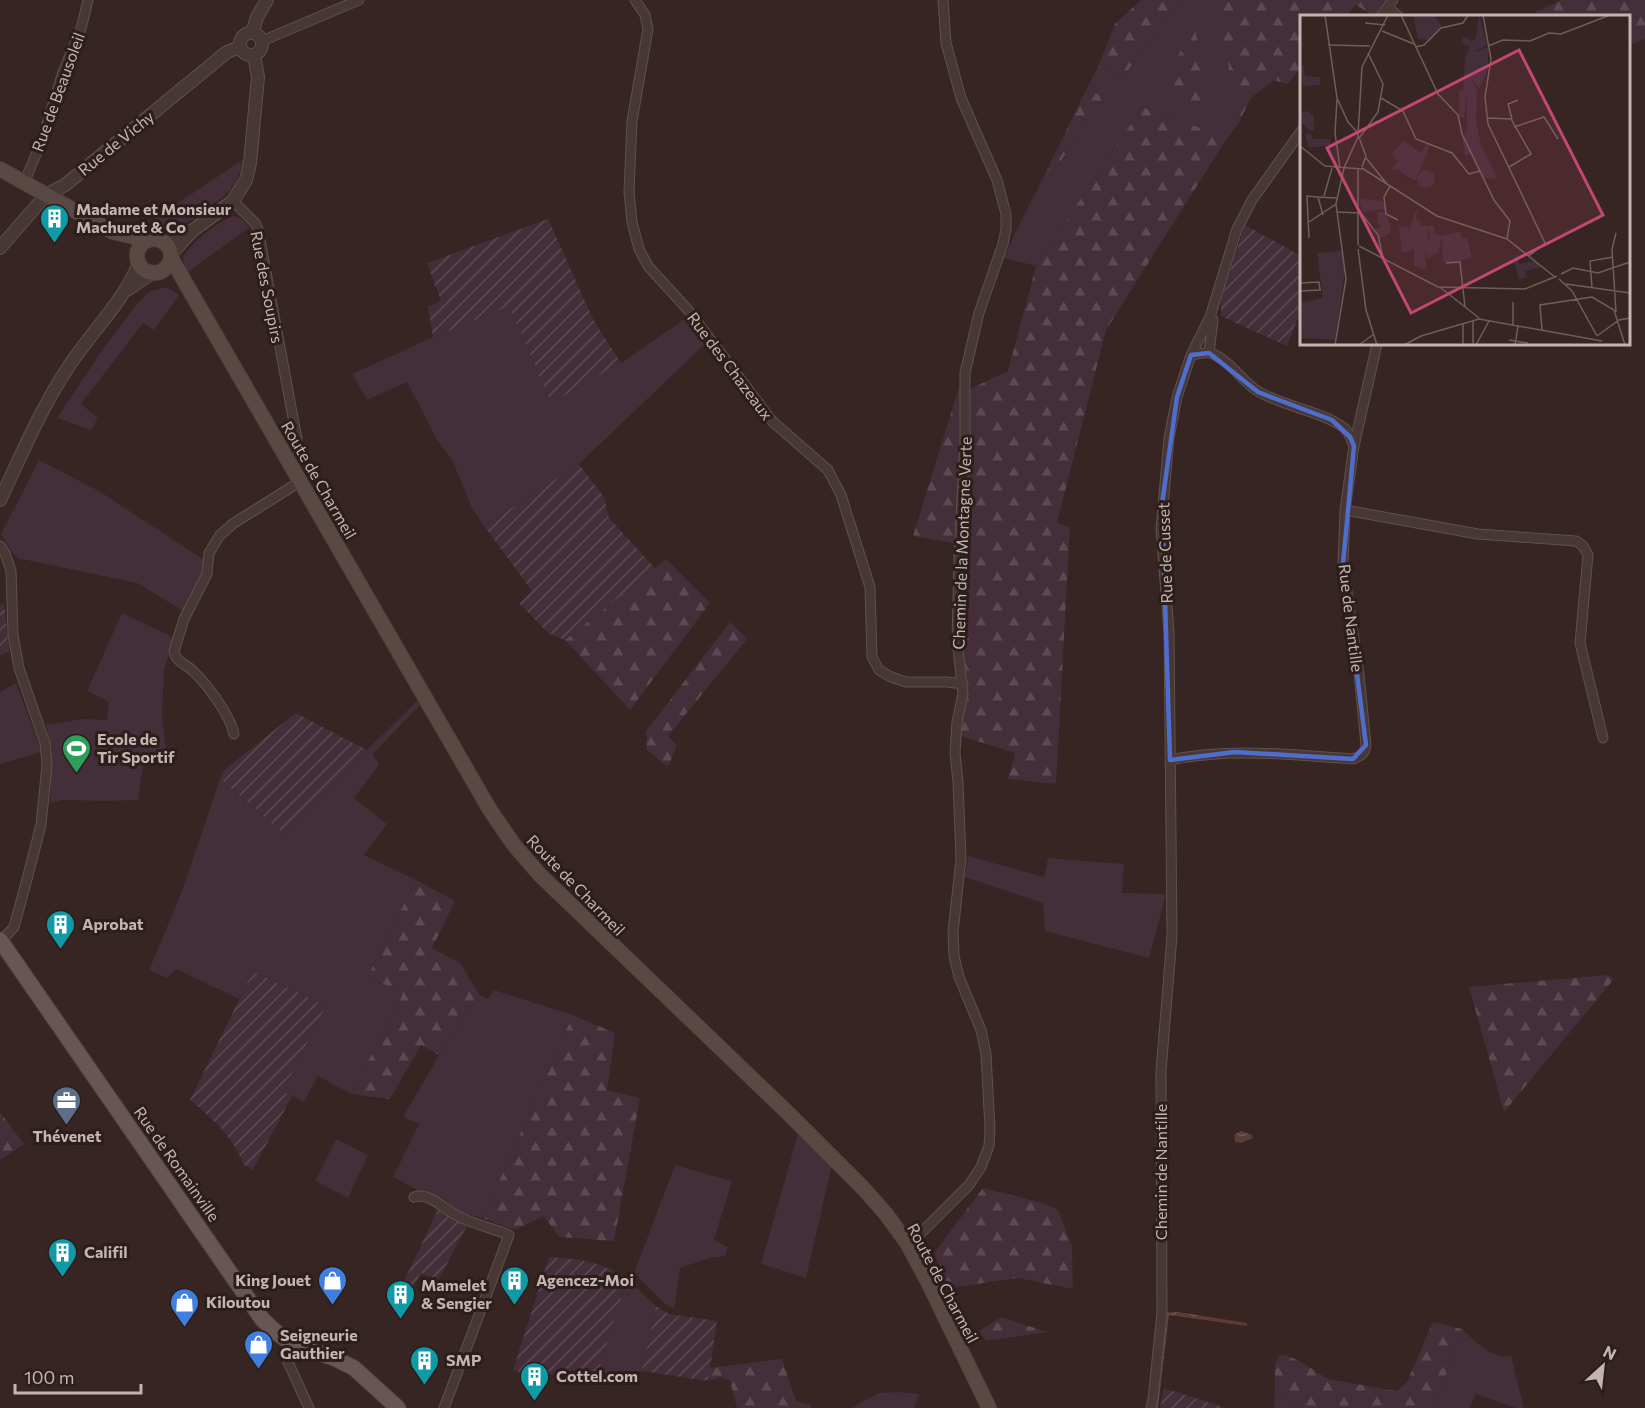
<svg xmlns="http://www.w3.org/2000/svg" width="1645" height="1408" viewBox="0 0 1645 1408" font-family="Commissioner,sans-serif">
<defs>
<pattern id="forest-firs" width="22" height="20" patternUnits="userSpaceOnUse" patternTransform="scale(1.5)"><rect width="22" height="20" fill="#432e39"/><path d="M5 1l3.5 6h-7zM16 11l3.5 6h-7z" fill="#5c4a53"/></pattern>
<pattern id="garden-furrows" width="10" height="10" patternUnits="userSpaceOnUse" patternTransform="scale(1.5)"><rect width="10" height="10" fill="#432e39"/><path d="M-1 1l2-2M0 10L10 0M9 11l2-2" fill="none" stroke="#5c4a53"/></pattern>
<pattern id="water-waves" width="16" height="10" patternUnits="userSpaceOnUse" patternTransform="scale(1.5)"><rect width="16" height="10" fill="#5c3c37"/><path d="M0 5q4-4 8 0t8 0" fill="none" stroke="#725651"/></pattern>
</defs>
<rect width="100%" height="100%" fill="#362522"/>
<path fill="#432e39" d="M1181 0H1226L1220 9 1238 124 1222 146 1219 135 1142 107 1036 266 1004 258 1015 233 1047 170 1053 173 1103 97 1086 90 1098 67 1123 77Z
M244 159 237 180 229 192 192 220 167 231 155 229 136 231Z
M234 216 242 220 250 227 188 272C186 268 183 263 183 259 183 248 224 217 234 216Z
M162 288H168L179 295 154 330 143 323 81 404 98 418 91 430 57 418 105 346 137 304 149 292Z
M509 305 551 403 621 363 686 318 704 345 579 464 484 526 472 508 452 460 437 440 407 382 367 400 352 374 433 337Z
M39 460 99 491 204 560 206 571 185 612 137 583 17 558V555H14L1 534Z
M122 613 175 638 164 669 162 716 167 758 143 765 138 800 107 801 62 800 50 803 51 746 46 723 51 724 82 719 107 720 109 702 87 691Z
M16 683 42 752 0 764V692Z
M417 701 420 705 373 754 379 765 354 798 387 824 364 855 416 880 368 976 403 994 351 1094 318 1076 304 1102 283 1091 326 1006 253 971 239 999 176 969 167 978 149 970 182 891 220 779 286 836 367 750Z
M968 856 1044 877 1048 858 1124 864 1122 893 1166 894 1149 958 1045 931 1043 903 965 877Z
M494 990 573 1015 483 1218 458 1212 393 1177 419 1124 403 1117 439 1055 479 994 488 999Z
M798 1134 832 1165 806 1278 761 1264Z
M336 1139 368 1155 348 1198 315 1181Z
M675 1165 732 1181 714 1240 728 1247 725 1256 710 1258 680 1268 674 1309 665 1304 634 1273Z
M627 1279 656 1306 642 1371 598 1373Z
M1462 1329C1477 1342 1490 1359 1511 1356L1524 1408H1516L1476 1394 1469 1408H1434Z
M898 1392 919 1394 914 1408H851L879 1393Z
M1275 1394 1304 1408H1274Z"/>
<path fill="url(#forest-firs)" d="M1141 0H1181L1123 77 1098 67 1115 24Z
M1226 0H1386L1374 16 1356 5 1346 16H1302L1301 68 1287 84 1274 80 1251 98 1238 124 1219 9Z
M1561 0H1645V39L1629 45 1628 16H1538L1535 12Z
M1195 30 1212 108 1155 90Z
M1086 90 1104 96 1053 173 1047 170Z
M1142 107 1220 135 1222 146 1106 330 1057 523 1070 527 1056 784 1008 779 1015 753 961 736 968 685 961 637 964 545 913 536 960 384 970 389 1008 371 1036 266Z
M666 559 710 603 630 710 565 640Z
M730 622 747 639 668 736 677 745 668 767 647 750 646 731Z
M416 880 455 901 432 948 460 963 479 994 439 1055 421 1045 390 1099 351 1094 403 994 368 976Z
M1609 975 1614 979 1504 1112 1469 987Z
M573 1015 615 1033 607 1090 640 1098 614 1241 559 1237 544 1216 515 1230 483 1218Z
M0 1112 24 1144 0 1160Z
M983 1188 1043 1203 1058 1210 1072 1246 1073 1289 1018 1278 949 1288 934 1253Z
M1001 1317 1047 1332 986 1341 979 1331Z
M1433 1322 1462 1329 1434 1408H1304L1275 1394V1364L1279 1356 1286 1355 1303 1363 1328 1379 1397 1391 1407 1382Z
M782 1359 796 1401 811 1405V1408H737L730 1381 722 1377 708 1381 710 1368Z"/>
<path fill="url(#garden-furrows)" d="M548 219 594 321 621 363 551 403 509 306 433 337 428 307 441 301 427 263Z
M1245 225 1301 256V310L1287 346 1221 316V300Z
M579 464 604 497 609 518 655 568 565 640 548 633 519 603 532 591 484 526Z
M4 603 9 651 0 656V606Z
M296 713 367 750 286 836 220 779 223 771Z
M253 971 326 1006 283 1091 292 1096 253 1170 243 1164C235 1139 211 1117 190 1100Z
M438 1210 468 1224 438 1281 421 1273 410 1293 400 1289Z
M549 1257C580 1259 601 1261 627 1279L598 1373 590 1376 522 1373 513 1370Z
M656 1306 669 1314 717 1321 708 1381 642 1371Z
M1164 1388 1226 1408H1160Z"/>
<path fill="url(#water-waves)" d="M1241 1131 1252 1135 1253 1138 1241 1143 1235 1142 1234 1135Z
M1167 1312H1178L1247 1323V1326L1169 1315 1158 1408H1155L1165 1314Z"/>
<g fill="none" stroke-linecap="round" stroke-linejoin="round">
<defs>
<path id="minor" d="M635 0 645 15 648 29 632 121 629 192 632 222 639 249 648 266 689 311 772 421 828 470 841 495 870 587 872 657 879 670 891 677 906 682H947L963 684
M1388 7 1398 16
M1381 16 1393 0
M262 41 359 0
M24 183 42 140 63 72 81 29 88 0
M233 201 255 223 258 229 297 439 294 448 285 453
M1209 353 1213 320 1210 317
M1354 446 1377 344
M1345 510 1478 534 1576 541 1583 546 1588 555 1580 643 1603 738
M0 546 5 553 11 571 13 635 19 668 45 743 47 765 41 825 26 883 14 927 1 941
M234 734C230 715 207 684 193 671 185 663 176 663 174 651L184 619 207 574 209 553 220 535 234 523 301 481
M1170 760C1231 747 1291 755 1353 759 1361 756 1365 753 1366 745L1359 674 1343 564 1345 510 1354 446C1351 440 1349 431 1343 427 1320 411 1286 407 1261 393 1243 384 1231 360 1210 353 1205 352 1197 354 1191 355
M414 1197C429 1192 442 1208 456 1215 472 1224 492 1228 509 1235L444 1408
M907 1243 920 1234 969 1185 981 1167 989 1146 990 1128 986 1054 981 1030 959 977 954 956 953 932 961 859 958 782 955 753 957 722 963 694 957 640 959 557 965 443V373L979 313 1003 244 1006 229V214L997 180 961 98 946 43 943 0
M294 1345 288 1362 309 1408
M1151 1408 1153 1399 1162 1313 1161 1071 1172 936 1169 632 1161 529 1169 438 1177 397 1191 355 1210 317 1237 229 1252 200 1302 130"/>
<path id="tertiary" d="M240 44a11 11 0 1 1 22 0a11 11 0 1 1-22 0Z
M252 33 257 17 267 0
M161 241 191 231
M0 248 46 195 65 185 227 52 240 47
M171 254 192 231 233 201 246 180 250 163 258 77 254 55
M127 290 152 273
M0 500C21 456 40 410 67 369 90 333 123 303 139 263"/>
<path id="secondary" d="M0 169 113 232 148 240
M137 256a17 17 0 1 1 34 0a17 17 0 1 1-34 0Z
M171 258 490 810 514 845 540 875 788 1113 863 1188 886 1214 907 1243 928 1282 989 1408"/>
<path id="primary" d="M0 940 262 1319 277 1333 294 1345 334 1358 354 1368 398 1408"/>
</defs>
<use href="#minor" stroke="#5f514d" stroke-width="11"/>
<use href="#tertiary" stroke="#5f514d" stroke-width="14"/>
<use href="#secondary" stroke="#50423f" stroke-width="16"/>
<use href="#primary" stroke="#50423f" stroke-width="17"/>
<use href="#minor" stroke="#473836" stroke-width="9"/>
<use href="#tertiary" stroke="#473836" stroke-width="12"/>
<use href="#secondary" stroke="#5a4844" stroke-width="14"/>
<use href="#primary" stroke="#675654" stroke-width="15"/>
</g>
<path fill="none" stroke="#4f6dcc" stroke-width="4.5" stroke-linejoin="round" d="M1209 353 1258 392 1332 420 1350 437 1354 446 1343 564 1366 745 1353 759 1235 752 1170 760 1162 504 1177 397 1191 355Z"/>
<defs>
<symbol id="building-pin" viewBox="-11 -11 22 30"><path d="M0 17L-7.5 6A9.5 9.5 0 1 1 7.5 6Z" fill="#0f9aa8" stroke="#2c1e1b"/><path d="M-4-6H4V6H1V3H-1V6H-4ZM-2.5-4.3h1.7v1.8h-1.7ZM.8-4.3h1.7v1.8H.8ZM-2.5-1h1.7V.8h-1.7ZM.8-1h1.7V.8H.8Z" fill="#fff"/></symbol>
<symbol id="stadium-pin" viewBox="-11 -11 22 30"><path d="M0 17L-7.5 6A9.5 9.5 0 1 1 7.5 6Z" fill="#2e9e5b" stroke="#2c1e1b"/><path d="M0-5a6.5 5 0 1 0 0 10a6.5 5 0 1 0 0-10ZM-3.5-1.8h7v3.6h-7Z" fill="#fff"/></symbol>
<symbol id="office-pin" viewBox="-11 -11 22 30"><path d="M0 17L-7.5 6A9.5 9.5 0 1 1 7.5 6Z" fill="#5c6f8a" stroke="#2c1e1b"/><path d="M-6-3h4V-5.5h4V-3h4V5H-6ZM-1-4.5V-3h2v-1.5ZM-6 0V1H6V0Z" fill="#fff"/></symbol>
<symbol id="shop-pin" viewBox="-11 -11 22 30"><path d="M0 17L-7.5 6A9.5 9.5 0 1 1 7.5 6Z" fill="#3f7fe0" stroke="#2c1e1b"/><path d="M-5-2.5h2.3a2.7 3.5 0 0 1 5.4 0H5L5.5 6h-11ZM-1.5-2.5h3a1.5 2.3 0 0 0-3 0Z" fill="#fff"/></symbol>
</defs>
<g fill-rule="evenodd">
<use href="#building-pin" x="38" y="202" width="33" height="45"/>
<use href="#stadium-pin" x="60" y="732" width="33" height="45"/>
<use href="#building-pin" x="44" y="908" width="33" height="45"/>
<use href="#office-pin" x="50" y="1084" width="33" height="45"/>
<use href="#building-pin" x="46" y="1236" width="33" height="45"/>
<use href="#shop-pin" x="316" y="1264" width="33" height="45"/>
<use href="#building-pin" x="498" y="1264" width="33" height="45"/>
<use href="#building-pin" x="384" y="1278" width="33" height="45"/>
<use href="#shop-pin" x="168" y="1286" width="33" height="45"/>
<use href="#shop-pin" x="242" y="1328" width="33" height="45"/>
<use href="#building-pin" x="408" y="1344" width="33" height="45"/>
<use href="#building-pin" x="518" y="1360" width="33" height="45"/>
</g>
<g text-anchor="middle" stroke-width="6" stroke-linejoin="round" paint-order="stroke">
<g font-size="16" fill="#c3b4b0" stroke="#2c1e1b">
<text transform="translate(58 92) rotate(-70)" y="6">Rue de Beausoleil</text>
<text transform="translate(116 143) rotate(-39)" y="6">Rue de Vichy</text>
<text transform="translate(267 287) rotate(79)" y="6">Rue des Soupirs</text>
<text transform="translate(730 366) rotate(53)" y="6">Rue des Chazeaux</text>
<text transform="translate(319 480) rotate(60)" y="6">Route de Charmeil</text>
<text transform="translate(962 543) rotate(-88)" y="6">Chemin de la Montagne Verte</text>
<text transform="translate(1165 553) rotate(-92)" y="6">Rue de Cusset</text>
<text transform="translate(1351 618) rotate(83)" y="6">Rue de Nantille</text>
<text transform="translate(576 885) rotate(46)" y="6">Route de Charmeil</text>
<text transform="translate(177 1164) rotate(55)" y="6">Rue de Romainville</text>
<text transform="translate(1161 1172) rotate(-90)" y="6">Chemin de Nantille</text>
<text transform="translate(943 1283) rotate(62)" y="6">Route de Charmeil</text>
</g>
<g font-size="16" font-weight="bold" fill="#c3b4b0" stroke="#2c1e1b" text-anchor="start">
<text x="76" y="215">Madame et Monsieur<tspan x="76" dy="18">Machuret &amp; Co</tspan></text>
<text x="97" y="745">Ecole de<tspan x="97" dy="18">Tir Sportif</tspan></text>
<text x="82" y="930">Aprobat</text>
<text x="67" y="1142" text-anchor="middle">Thévenet</text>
<text x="84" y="1258">Califil</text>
<text x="311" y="1286" text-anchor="end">King Jouet</text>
<text x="536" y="1286">Agencez-Moi</text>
<text x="421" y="1291">Mamelet<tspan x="421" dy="18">&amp; Sengier</tspan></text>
<text x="206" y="1308">Kiloutou</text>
<text x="280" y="1341">Seigneurie<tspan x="280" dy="18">Gauthier</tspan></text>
<text x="446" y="1366">SMP</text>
<text x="556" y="1382">Cottel.com</text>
</g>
</g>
<g transform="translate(1300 15)">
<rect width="330" height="330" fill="#362522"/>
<path d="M113 0H134L142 12 129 25 118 24ZM163 21 171 26 176 22 174 37 188 32 170 61 178 77H167L164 102 159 103V75H163L165 43 170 31 162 29ZM11 118 13 124H30L31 130 9 133 5 119ZM126 129 130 131 115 166 97 154 90 156 104 138H121ZM59 184 84 186 85 194 62 197ZM118 190 116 205 121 206 120 211H128V225H133V240L128 244 124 231 102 238 99 211 110 213ZM77 197H85L91 212 90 218 80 224 75 215 82 211 78 209ZM154 218 156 247H143L142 221ZM217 241 219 249 234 246 242 252 225 256 226 263 219 264 214 248 208 250Z" fill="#432e39"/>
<path d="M179 0 187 30 174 37ZM188 32V53L179 74 170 61 173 41ZM0 50 4 51 5 61 20 62V70L3 71ZM177 76 176 106 181 131 197 162 191 164 183 162 172 139 165 141 162 121 167 116V77ZM8 96 14 101V115H9L2 108 1 97ZM128 211H134V218L142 221 138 238 133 240ZM160 217 163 224 167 223 172 242 156 247 154 218Z" fill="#432e39"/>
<path d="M42 236 45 254 35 325 0 323V288L23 283 17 238Z" fill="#432e39"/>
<path d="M104 126 121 138 115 147 105 138 97 146 95 143 92 138ZM117 164a9 9 0 1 1 18 0a9 9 0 1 1-18 0ZM114 231H125L126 255 114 250Z" fill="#432e39"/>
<path fill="none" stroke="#6e5e5b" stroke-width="1.5" d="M25 0 37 83 48 107 58 118M101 0 138 79 158 100 162 119 194 185 210 206 207 224M183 0 191 44 185 82 188 109 245 228 229 241M65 8 85 10M82 16 114 29M28 30 70 31M188 31 203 25 230 26 249 18 261 19 310 0M115 32 124 30 141 13 163 8 168 0M81 83 103 96 116 124 152 138 169 159 180 156M37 84 35 118 40 153M187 103 211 104 231 139 209 152M212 104 208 89 218 85M214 112 244 102 258 124M60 122 78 97 83 69 68 38M0 131 25 151 62 154M66 143 87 169M62 152 66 141 58 120 62 52 88 0M62 153 137 201 207 224 255 262M90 171 84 182 86 199 98 205M24 181 32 153M37 197 61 198 78 220 83 243M23 200 18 182 37 183M9 207 36 189 44 153 58 122M316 218 312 234 316 297M9 223 7 181 18 182M58 230V155M59 231 138 272 225 274 257 261M58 234 66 295 77 330M146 248 160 247 165 292M261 259 273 253 298 258 330 247M259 264 272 276 297 321M0 268 19 267 20 275M266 269 330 278M141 273 179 303M292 273 290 246 313 242M0 276 21 275M213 287V310M173 306V330M163 309V330M242 315 240 290 292 282 314 295 325 330M297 321 319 305 330 303M209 325 228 328M35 330 46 264 36 189M59 330 74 319M104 330 121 321 179 304 302 326M176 330 189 306M215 330 218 311"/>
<path fill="#c24774" fill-opacity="0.15" stroke="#c24774" stroke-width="3" d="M219 35 303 200 111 298 27 133Z"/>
<rect width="330" height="330" fill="none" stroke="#c3b4b0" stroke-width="3"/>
</g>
<g transform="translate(1603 1366) rotate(27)" stroke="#2c1e1b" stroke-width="4.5" paint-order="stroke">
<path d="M0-4.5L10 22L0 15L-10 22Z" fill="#c3b4b0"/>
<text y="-9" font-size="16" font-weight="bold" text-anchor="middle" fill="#c3b4b0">N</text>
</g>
<path d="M15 1384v9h126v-9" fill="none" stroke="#c3b4b0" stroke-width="3"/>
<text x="24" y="1384" font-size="18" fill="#c3b4b0" stroke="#2c1e1b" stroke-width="4.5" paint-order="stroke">100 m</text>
</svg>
